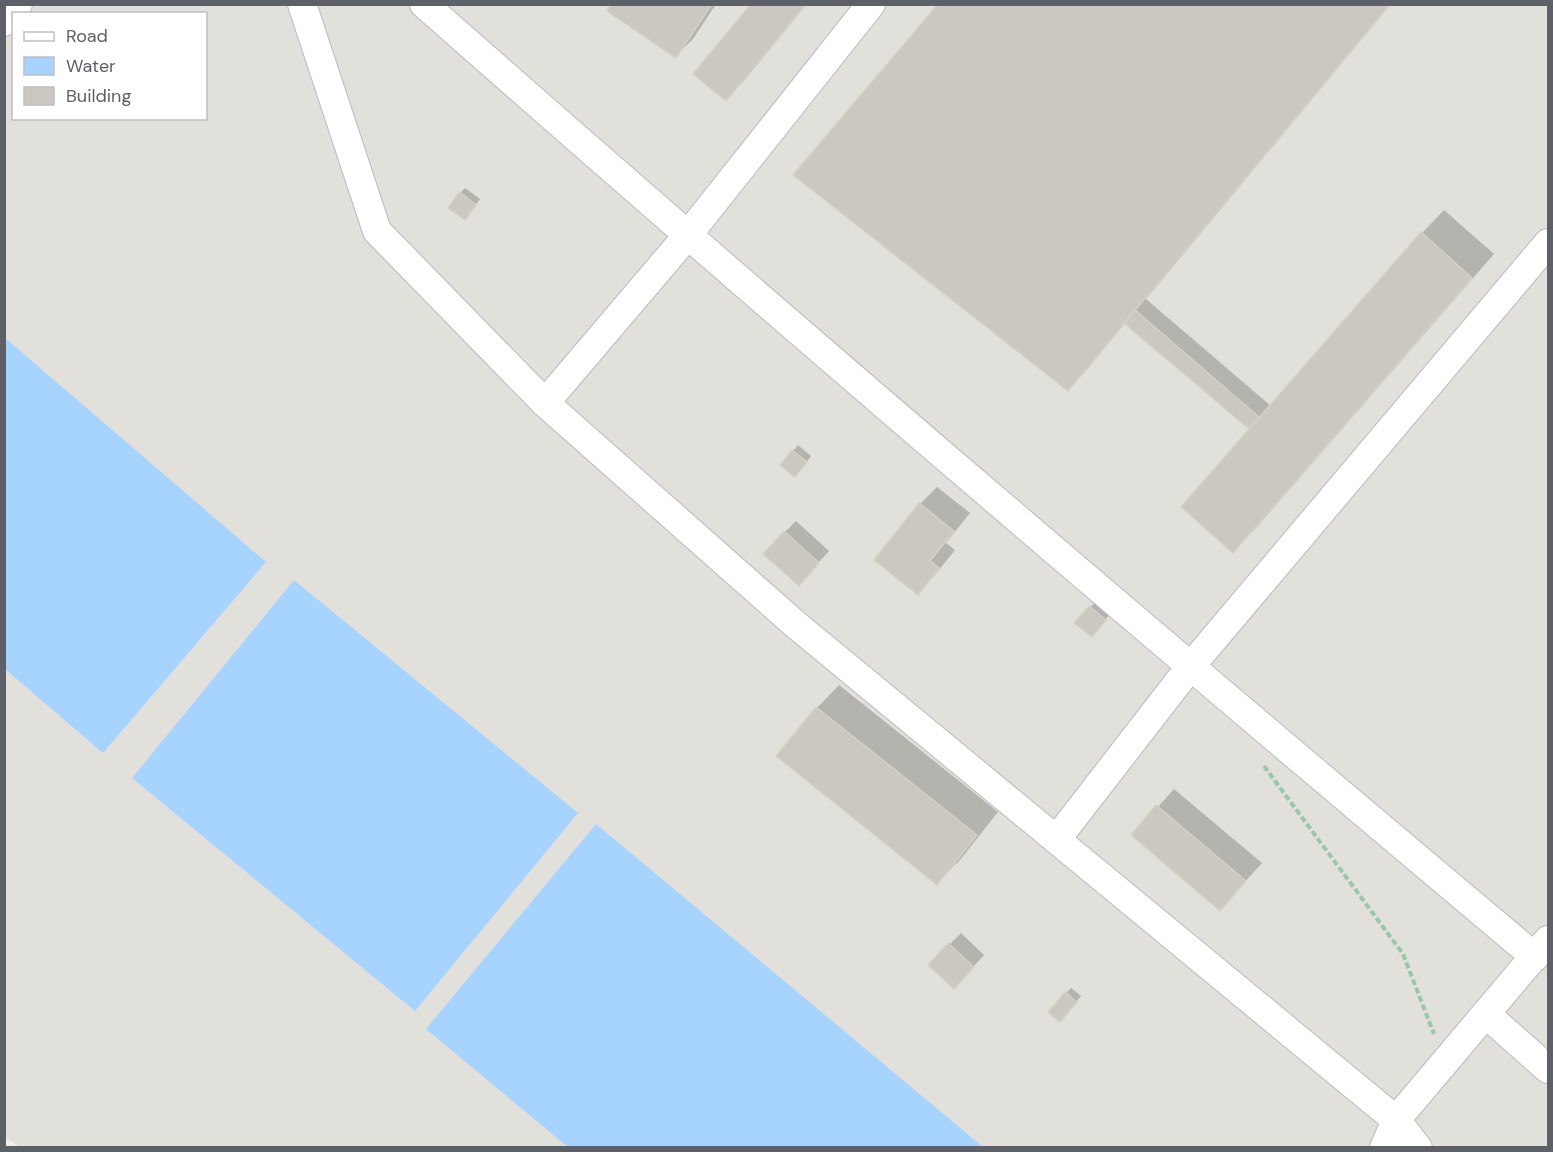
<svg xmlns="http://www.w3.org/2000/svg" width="1553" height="1152" viewBox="0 0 1553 1152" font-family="'DM Sans',sans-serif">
<rect width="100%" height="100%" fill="#f0eee5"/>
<path fill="#e1e0da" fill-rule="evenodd" d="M4 5H1548V1147H20L4 1136ZM14 14H206V118H14Z"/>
<path fill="#a6d3ff" d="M5 338 266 562 103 753 5 669Z
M294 580 578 813 415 1011 132 778Z
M596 824 983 1147H568L426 1029Z"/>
<path fill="#0003" d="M613 4H716L693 39 676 56Z
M752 4H807L743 82 726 99Z
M940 4H1391L1146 299 1271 406 1422 233 1444 210 1494 254 1256 528 1233 551 1255 424 1126 322 1085 372 1068 389Z
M465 188 480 199 470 213 460 193Z
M798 445 811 456 801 470 782 465Z
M937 487 970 513 946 543 955 550 935 575 918 593 920 504Z
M796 521 829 551 810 572 785 532Z
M1095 602 1110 614 1097 630 1077 623Z
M839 685 998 812 960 860 937 883 817 708Z
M1174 789 1262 863 1220 909 1133 835Z
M961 933 984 955 965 976 949 945Z
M1071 988 1081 996 1065 1015 1066 993Z"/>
<path fill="#cbc8c2" stroke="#d5d1c3" stroke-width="1.5" d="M611 4H712L676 58 607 11Z
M751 4H806L726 101 693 74Z
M938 4H1390L1068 391 793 175Z
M459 192 476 205 465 220 448 208Z
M1421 232 1472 278 1233 553 1181 507Z
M1135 310 1259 417 1249 429 1124 323Z
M792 450 807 462 795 477 780 465Z
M919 503 954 531 930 561 939 568 918 595 874 560Z
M784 531 819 563 799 586 763 554Z
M1089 606 1106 620 1092 637 1074 623Z
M816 707 977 835 937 885 776 756Z
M1156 805 1246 881 1220 911 1131 835Z
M948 943 974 967 954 989 928 965Z
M1065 992 1077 1002 1060 1022 1048 1012Z"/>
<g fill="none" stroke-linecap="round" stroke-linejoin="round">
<defs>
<path id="minor" d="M302 4 377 231 545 403 795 624 1396 1120 1418 1148
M424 4C790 327 1161 643 1535 957
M4 22 18 4
M545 403 687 236 871 4
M1056 840 1190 667 1548 243
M1486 1014 1548 1069
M1384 1148 1396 1120 1548 940"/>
</defs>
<use href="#minor" stroke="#b8bac0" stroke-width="30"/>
<path stroke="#98c8a9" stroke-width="4" stroke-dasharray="6 3" stroke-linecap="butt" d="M1264 766 1403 954 1434 1034"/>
<use href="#minor" stroke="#fff" stroke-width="28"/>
</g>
<rect width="1553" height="1152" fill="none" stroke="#5d6067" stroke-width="12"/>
<rect x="12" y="12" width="195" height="108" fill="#ffffff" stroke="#bebfc2" stroke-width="1.5"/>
<rect x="24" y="32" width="30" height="9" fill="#ffffff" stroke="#bebfc2" stroke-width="1.5"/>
<text x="66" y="42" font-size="18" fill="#5d6067">Road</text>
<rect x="24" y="57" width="30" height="18" fill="#a6d3ff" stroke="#bebfc2" stroke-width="1.5"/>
<text x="66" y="72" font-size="18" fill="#5d6067">Water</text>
<rect x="24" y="87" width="30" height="18" fill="#cbc8c2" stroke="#bebfc2" stroke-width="1.5"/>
<text x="66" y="102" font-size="18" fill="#5d6067">Building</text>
</svg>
